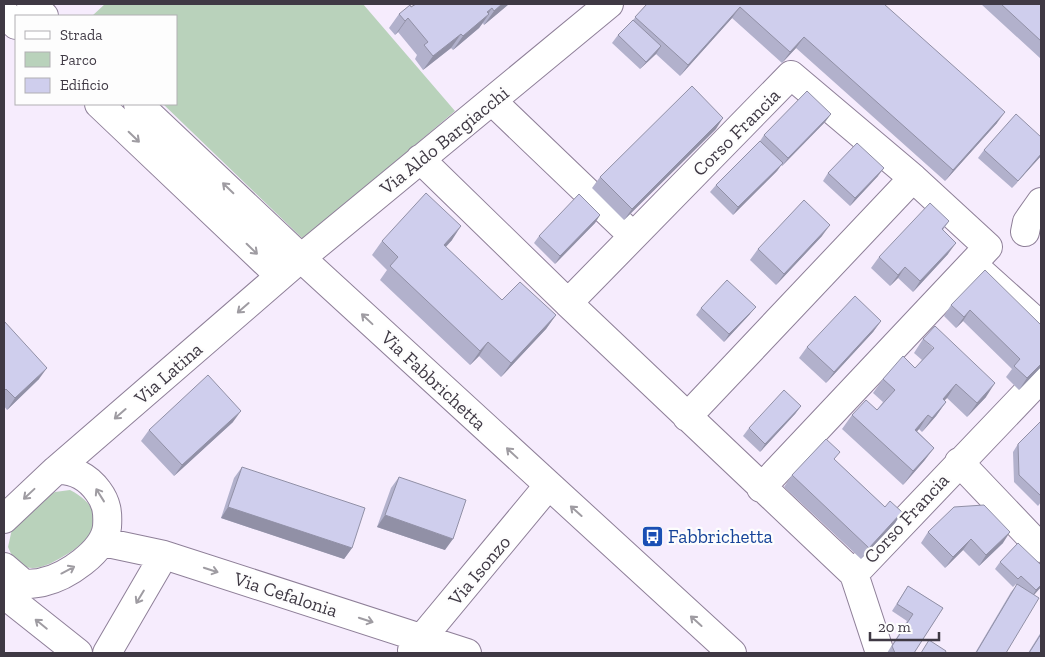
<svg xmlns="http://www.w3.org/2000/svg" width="1045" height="657" viewBox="0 0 1045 657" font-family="'Zilla Slab',serif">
<rect width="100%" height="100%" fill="#f6ecfd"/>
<path fill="#b9d2bb" d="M105 4H363L455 111 304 240 163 104H176V16H92Z
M70 490C106 509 100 533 69 553 46 567 22 581 8 547L12 529 46 497 55 492Z"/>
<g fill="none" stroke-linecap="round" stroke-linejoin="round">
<defs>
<path id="minor" d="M31 4 44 16
M4 13 16 25
M492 101 633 236
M99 104 280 276
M138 104 301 258 732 653
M420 159 568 303 791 75 913 178 988 247 972 264 1041 326
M1025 232 1027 222 1041 202
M568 303 854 574 880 653
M687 417 913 178
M959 462 1041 548
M761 488 972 264
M4 519 56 470 301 258 609 4
M103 542 164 555 467 653
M4 567 25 585
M854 574 1041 378
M4 595C11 592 17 587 24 585 30 583 37 584 43 582 66 577 104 552 107 527 108 513 107 503 98 491 88 477 73 469 56 470
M5 595 78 653
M412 650 548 486
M107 653 164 555"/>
</defs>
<use href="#minor" stroke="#8e7f98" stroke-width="30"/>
<use href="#minor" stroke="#fff" stroke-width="28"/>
</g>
<path fill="#b2b1cc" d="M415 4H509L484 25 483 23 479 28 453 50 451 48 423 70 415 59 417 55 398 32 395 35 389 28 399 14 411 7Z
M647 4H884L997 123 945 181 796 48 782 63 732 18 680 76 656 54 640 69 612 43 618 35 633 20Z
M981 4H1041V59Z
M831 114 825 122 782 166 781 165 777 171 733 215 710 192 716 185 760 141 764 135Z
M716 129 624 220 592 188 600 177Z
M984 150 1041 156 1012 188 978 158Z
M828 173 878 176 850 206 823 181Z
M600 215 595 223 555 264 534 243 539 236Z
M949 221 943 230 948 254 913 292 898 278 890 286 871 268 879 257Z
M822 236 776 285 750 260 758 249Z
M452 240 446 247 502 300 556 315 546 329 501 377 479 356 470 365 380 280 387 270 372 255 382 241Z
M951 305 1041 325V367L1019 390 1006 377 1012 369 963 321 956 328 944 316Z
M701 308 750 314 724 342 696 315Z
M4 321 39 379 7 410 4 406Z
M881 321 873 332 826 383 799 358 807 347Z
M923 339 986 397 967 417 947 398 944 400 946 402 936 416 922 432 919 429 917 431 934 448 924 461 903 485 842 429 852 415 877 410 883 402 873 393 883 379 915 368 922 360 914 353Z
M801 406 795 414 760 452 743 436 749 428Z
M1041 421V502L1038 506 1014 482 1013 452 1018 444Z
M233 422 174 476 141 441 149 430Z
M835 460 885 507 902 512 895 523 861 559 784 487 792 475Z
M242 467 352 548 344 559 221 518 234 478Z
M399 477 445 550 377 527 391 488Z
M928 532 1003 543 979 566 963 550 945 568 921 543Z
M1000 562 1041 565V587L1034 595 1006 653H975L1011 592 1017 585 1016 584 1013 587 995 569Z
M908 586 943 608 914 653H887L907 621 892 611Z
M1041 632V653H1028Z"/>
<path fill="#9190a6" d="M502 4H509L484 25 494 11Z
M740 7 732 18 680 76 688 65Z
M492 8 486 17 489 14 479 28 453 50 463 36Z
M408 18 398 32 395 35 405 21Z
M461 34 451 48 423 70 433 56Z
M804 37 796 48 782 63 790 52Z
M661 46 656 54 640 69 646 62Z
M1005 112 997 123 945 181 953 170Z
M831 114 825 122 782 166 788 158Z
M723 118 716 129 624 220 632 209Z
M1041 154V156L1012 188 1018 181Z
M783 163 777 171 733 215 738 207Z
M884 168 878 176 850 206 855 198Z
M600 215 595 223 555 264 560 256Z
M830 225 822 236 776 285 784 274Z
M461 226 452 240 434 259 444 245Z
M956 243 948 254 913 292 920 281Z
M905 267 898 278 890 286 898 275Z
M756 307 750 314 724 342 729 334Z
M970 310 963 321 956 328 964 317Z
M556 315 546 329 501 377 511 363Z
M881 321 873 332 826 383 834 372Z
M488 342 479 356 470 365 480 351Z
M1041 364V367L1019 390 1027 378Z
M47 368 39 379 7 410 15 398Z
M995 383 986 397 967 417 977 403Z
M956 384 947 398 933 412 943 399Z
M946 402 936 416 922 432 932 418Z
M801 406 795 414 760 452 765 444Z
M241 411 233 422 174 476 182 465Z
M928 415 919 429 906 444 915 430Z
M934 448 924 461 903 485 913 471Z
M228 507 352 548 344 559 221 518Z
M902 512 895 523 861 559 869 548Z
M385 515 453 539 445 550 377 527Z
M1010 532 1003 543 979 566 986 555Z
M971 539 963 550 945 568 953 557Z
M1041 585V587L1031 598 1036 590Z"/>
<path fill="#cfceed" stroke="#9190a6" d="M416 4H502L494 11 492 8 487 12 489 14 463 36 461 34 433 56 424 45 428 42 408 18 405 21 399 14 410 5 411 7Z
M647 4H884L1005 112 953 170 804 37 790 52 740 7 688 65 635 17Z
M1001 4H1041V41Z
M633 20 661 46 646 62 618 35Z
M692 86 723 118 632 209 600 177Z
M807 91 831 114 788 158 764 135Z
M1016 114 1041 137V154L1018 181 984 150Z
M760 141 783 163 738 207 716 185Z
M857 143 884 168 855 198 828 173Z
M426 193 461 226 444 245 502 300 520 282 556 315 511 363 488 342 480 351 390 266 398 257 382 241Z
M579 194 600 215 560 256 539 236Z
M804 200 830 225 784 274 758 249Z
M930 203 949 221 942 229 956 243 920 281 905 267 898 275 879 257Z
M985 270 1041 325V364L1027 378 1014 366 1020 359 970 310 964 317 951 305Z
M727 280 756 307 729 334 701 308Z
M855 296 881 321 834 372 807 347Z
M4 321 47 368 15 398 6 389 4 391Z
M935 326 995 383 977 403 956 384 943 399 946 402 932 418 928 415 915 430 934 448 913 471 852 415 866 400 877 410 895 390 883 379 903 356 915 368 934 348 923 339Z
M208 375 241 411 182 465 149 430Z
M784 390 801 406 765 444 749 428Z
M1041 421V496L1019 475 1018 444Z
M826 439 840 452 834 459 885 507 890 501 902 512 869 548 792 475Z
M242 467 365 508 352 548 228 507Z
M399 477 466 500 453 539 385 515Z
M984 505 1010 532 986 555 971 539 953 557 928 532 954 507Z
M1018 543 1041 565V585L1036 590 1021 576 1018 579 1000 562Z
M1017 584 1039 598 1006 653H976Z
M908 586 943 608 914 653H895L892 646 913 614 897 604Z
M1041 634V653H1029Z
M929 640 946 651 945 653H921Z"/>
<defs><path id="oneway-shaft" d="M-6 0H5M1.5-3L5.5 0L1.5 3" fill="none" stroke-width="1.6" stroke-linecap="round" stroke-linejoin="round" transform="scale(1.25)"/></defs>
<g stroke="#9f9ca2">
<use href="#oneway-shaft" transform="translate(134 137) rotate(44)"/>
<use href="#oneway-shaft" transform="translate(228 188) rotate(-136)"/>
<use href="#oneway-shaft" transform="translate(252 249) rotate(44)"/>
<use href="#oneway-shaft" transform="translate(243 308) rotate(139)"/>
<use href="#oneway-shaft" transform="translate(367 319) rotate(-137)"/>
<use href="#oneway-shaft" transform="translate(120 414) rotate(139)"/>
<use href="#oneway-shaft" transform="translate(512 453) rotate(-137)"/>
<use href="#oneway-shaft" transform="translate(29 494) rotate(137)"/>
<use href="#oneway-shaft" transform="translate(100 495) rotate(-122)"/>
<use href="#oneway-shaft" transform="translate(576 511) rotate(-138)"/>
<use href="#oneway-shaft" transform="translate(68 570) rotate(-28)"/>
<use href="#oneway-shaft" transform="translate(211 570) rotate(18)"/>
<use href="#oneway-shaft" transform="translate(140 597) rotate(121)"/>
<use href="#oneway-shaft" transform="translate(366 620) rotate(18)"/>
<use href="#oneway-shaft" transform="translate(696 621) rotate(-138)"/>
<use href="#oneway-shaft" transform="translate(41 624) rotate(-141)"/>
</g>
<defs>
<symbol id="bus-square" viewBox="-11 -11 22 22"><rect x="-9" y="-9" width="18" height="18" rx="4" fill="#1a4fb4" stroke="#fdfdfd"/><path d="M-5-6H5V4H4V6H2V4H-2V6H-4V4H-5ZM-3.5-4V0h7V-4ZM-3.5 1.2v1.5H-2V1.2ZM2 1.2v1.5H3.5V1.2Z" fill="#fff"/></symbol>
</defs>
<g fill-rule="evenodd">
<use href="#bus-square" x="640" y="524" width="25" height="25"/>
</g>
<g text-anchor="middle" stroke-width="4.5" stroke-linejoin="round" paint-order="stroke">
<g font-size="19" fill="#3f3944" stroke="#fdfdfd">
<text transform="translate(736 132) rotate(-45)" y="7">Corso Francia</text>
<text transform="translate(444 140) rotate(-39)" y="7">Via Aldo Bargiacchi</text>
<text transform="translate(168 373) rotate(-41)" y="7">Via Latina</text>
<text transform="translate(434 380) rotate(43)" y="7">Via Fabbrichetta</text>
<text transform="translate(906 518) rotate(-47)" y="7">Corso Francia</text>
<text transform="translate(479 570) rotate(-50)" y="7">Via Isonzo</text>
<text transform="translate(286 594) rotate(18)" y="7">Via Cefalonia</text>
</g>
<g font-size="19" fill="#164399" stroke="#fdfdfd" text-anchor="start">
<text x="668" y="543">Fabbrichetta</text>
</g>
</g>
<rect width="1045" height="657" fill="none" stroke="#3f3944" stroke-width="10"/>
<rect x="15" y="15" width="162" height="90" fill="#fdfdfd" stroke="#b1afb3"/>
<rect x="25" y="31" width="25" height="8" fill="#ffffff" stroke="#b1afb3"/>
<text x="60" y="40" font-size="15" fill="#3f3944">Strada</text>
<rect x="25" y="52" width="25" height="15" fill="#b9d2bb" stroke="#b1afb3"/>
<text x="60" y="65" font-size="15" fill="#3f3944">Parco</text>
<rect x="25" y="78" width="25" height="15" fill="#cfceed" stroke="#b1afb3"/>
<text x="60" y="90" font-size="15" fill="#3f3944">Edificio</text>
<path d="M870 632v8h69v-8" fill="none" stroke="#3f3944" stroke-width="2.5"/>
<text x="878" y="632" font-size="15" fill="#3f3944" stroke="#fdfdfd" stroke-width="4" paint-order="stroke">20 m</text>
</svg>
